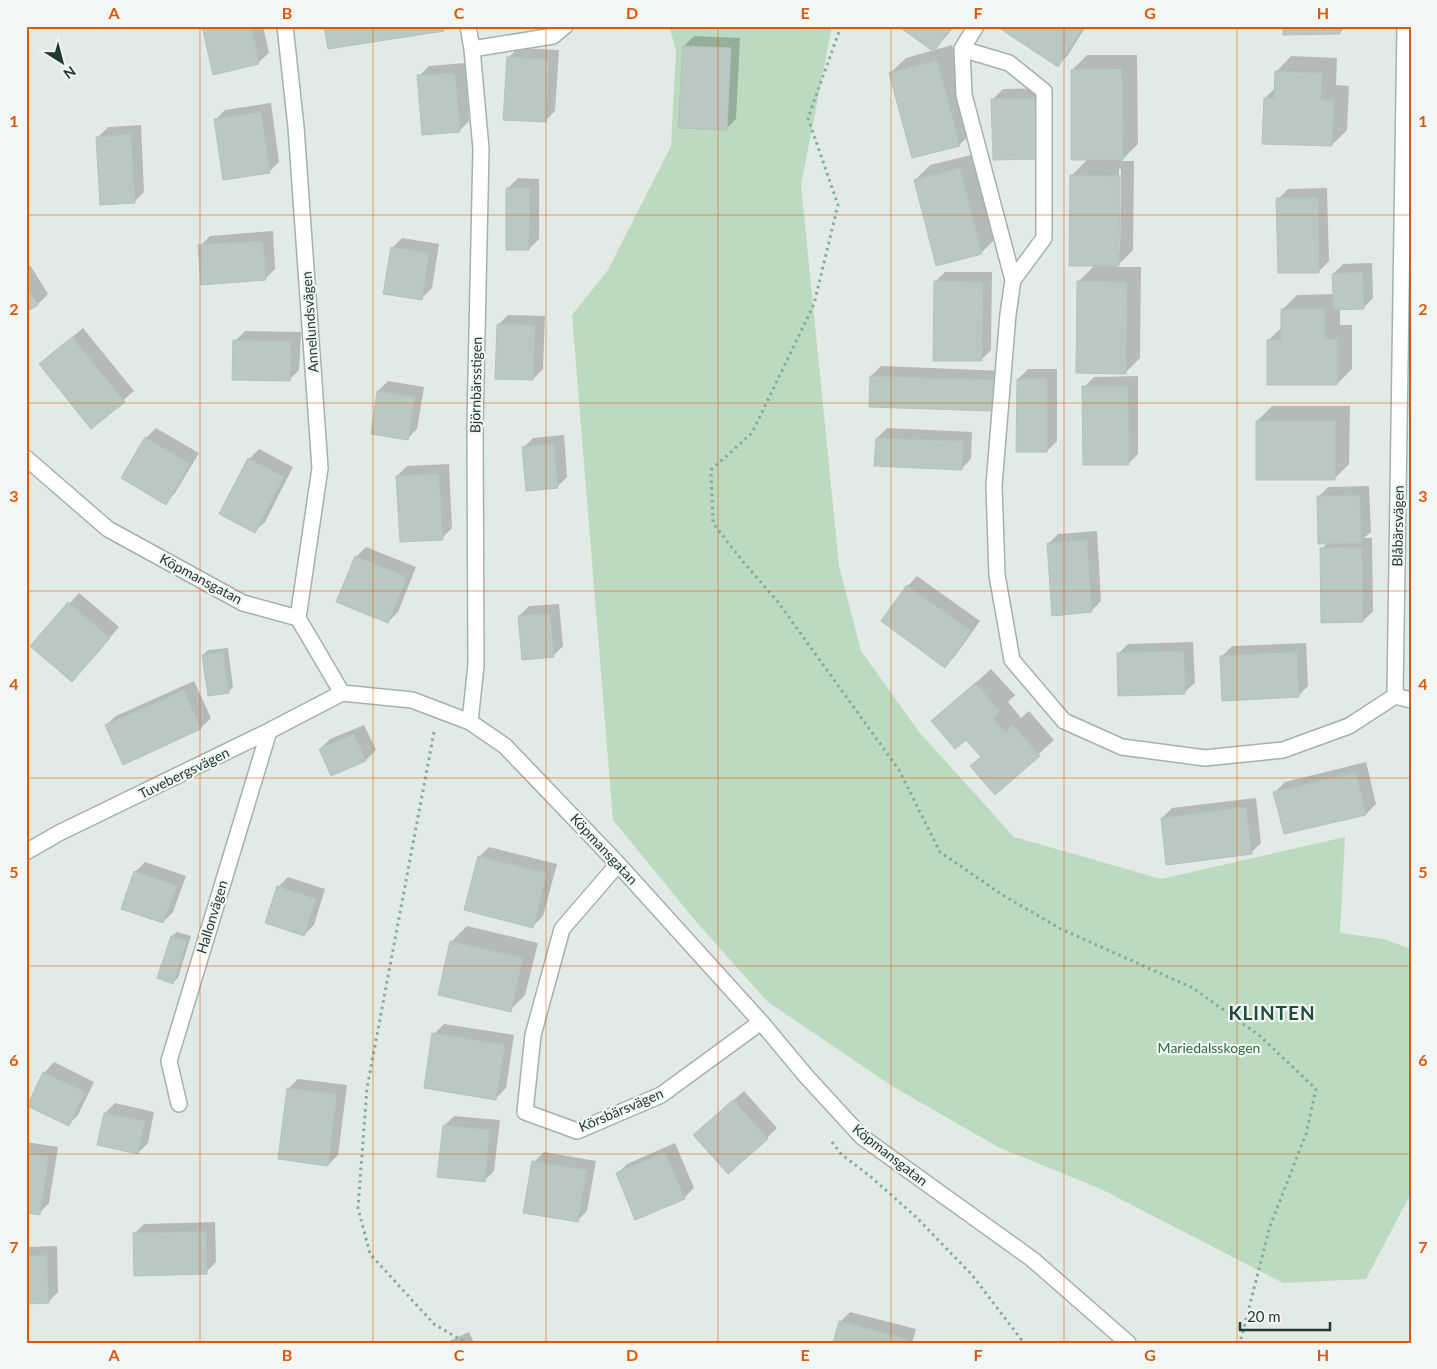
<svg xmlns="http://www.w3.org/2000/svg" width="1437" height="1369" viewBox="0 0 1437 1369" font-family="Lato,sans-serif">
<rect width="100%" height="100%" fill="#e1eae5"/>
<path fill="#bbdac0" d="M669 26H832L801 185 839 566 861 651 919 732 1014 837 1161 879 1345 837 1340 933 1384 939 1411 949V1193L1366 1279 1283 1283 1103 1190 998 1147 892 1086 768 1002 698 924 613 820 572 315 608 270 671 146 676 50Z"/>
<path fill="#0003" fill-rule="evenodd" d="M203 26H263L269 53 259 62 214 73Z
M900 26H955L934 50Z
M998 26H1086L1068 55 1058 65Z
M1285 26H1346L1340 33Z
M694 36 740 38 736 119 726 129 684 46Z
M952 45 975 130 959 145 890 73 906 58Z
M518 48 559 50 555 111 545 121 508 58Z
M1087 55H1137L1138 144 1121 161H1134L1133 250 1116 267H1141L1140 358 1125 373 1078 282 1095 265 1071 176 1088 159 1072 70ZM1119 169H1121L1120 251H1118Z
M1291 56 1337 58 1336 85 1349 86 1347 130 1332 145 1265 98 1275 88 1276 72Z
M465 63 469 121 459 131 419 76 429 66Z
M1045 88 1046 148 994 159 993 99 1003 89Z
M271 103 279 162 269 172 215 120 225 110Z
M141 125 144 192 134 202 98 137 108 127Z
M975 154 996 238 981 253 915 180 930 165Z
M518 178 539 179V239L529 249 508 188Z
M1327 188 1329 261 1319 271 1278 199 1288 189Z
M273 231 275 269 265 279 200 246 210 236Z
M402 238 439 244 432 288 422 298 392 248Z
M1372 263 1373 298 1363 308 1340 309V325H1352V369L1337 384 1269 340 1282 327V310L1297 295 1334 294 1333 274 1343 264Z
M30 265 48 294 38 304 26 311V267Z
M945 272H992L991 350 981 360 935 282Z
M508 315 545 316 543 369 533 379 498 325Z
M83 328 134 391 91 427 40 364Z
M245 331 301 332 299 370 289 380 235 341Z
M881 366 1004 371 1003 400 871 376Z
M1028 369H1057V441L1047 451 1018 379Z
M1138 376V454L1128 464 1084 387 1094 377Z
M388 381 424 387 417 429 407 439 378 391Z
M1272 406H1350L1349 464 1334 479 1257 421Z
M156 428 199 453 175 493 166 503 122 477 146 438Z
M887 428 972 432 971 459 961 469 877 438Z
M564 435 567 477 557 487 523 448 533 438Z
M259 449 293 467 265 522 255 531 249 459Z
M449 464 452 528 442 538 397 476 407 466Z
M1369 486 1371 532 1364 538H1372L1373 611 1363 621 1322 549 1328 542 1318 497 1328 487Z
M1097 531 1101 601 1091 611 1048 544 1058 534Z
M366 547 416 567 398 612 388 622 356 557Z
M917 576 980 621 955 656 945 666 908 586Z
M79 593 119 627 82 670 32 646Z
M559 604 563 646 553 656 519 616 529 606Z
M1193 642 1195 683 1185 692 1118 654 1128 644Z
M1306 643 1308 686 1298 696 1222 656 1232 646Z
M228 648 233 687 228 692 203 655 208 650Z
M991 669 1015 695 1008 702 1021 718 1029 711 1054 740 996 793 982 756 966 738 933 721Z
M194 681 211 718 201 728 123 763 106 725 116 716Z
M364 725 376 750 366 760 331 775 320 749 330 739Z
M1366 762 1376 804 1366 814 1275 792 1285 782Z
M1256 798 1261 843 1251 853 1162 818 1172 808Z
M489 847 557 864 543 916 533 926 479 857Z
M145 862 186 876 173 912 163 922 135 872Z
M288 877 325 889 314 925 304 935 278 887Z
M467 926 538 943 525 995 510 1010 439 994 452 941Z
M177 932 191 936 178 978 173 982 159 978 172 936Z
M444 1024 514 1035 506 1088 496 1098 434 1034Z
M54 1062 94 1082 78 1115 68 1125 28 1106 45 1072Z
M298 1079 347 1085 338 1155 328 1165 288 1089Z
M744 1091 777 1128 767 1138 705 1125Z
M115 1103 154 1112 148 1143 138 1153 105 1113Z
M454 1116 500 1120 494 1171 484 1181 444 1126Z
M26 1142 58 1147 49 1203 39 1213 26 1211Z
M675 1143 694 1188 684 1198 617 1174 627 1164Z
M544 1152 596 1161 587 1211 577 1221 534 1162Z
M215 1222 216 1262 206 1272 134 1234 144 1224Z
M57 1246 58 1292 48 1302 26 1303V1247Z
M850 1312 916 1329 912 1343H835L840 1322Z
M469 1332 474 1343H445Z"/>
<path fill="#b9c8c0" stroke="#b3c3bb" d="M202 26H251L259 64 213 75Z
M324 26H443L444 31 328 49Z
M898 26H952L934 52Z
M996 26H1083V27L1058 67Z
M1283 26H1340V34L1283 35Z
M683 46 731 48 727 130 678 128Z
M507 57 549 59 546 122 503 120Z
M937 60 960 146 912 158 889 73Z
M1122 69 1123 160H1071V70Z
M1275 71 1322 73 1321 100H1334L1332 146 1262 144 1264 98H1274Z
M455 73 460 132 422 135 417 75Z
M1035 98 1037 159 993 160 991 99Z
M261 112 270 173 223 180 214 119Z
M131 134 135 203 100 205 96 137Z
M960 168 982 254 936 266 914 180Z
M1070 175 1120 176 1119 266H1069Z
M506 188H530L529 250H506Z
M1276 198H1318L1319 273H1278Z
M263 241 266 280 201 285 198 245Z
M391 247 429 253 422 300 383 294Z
M1362 272 1364 309 1334 310 1332 274Z
M934 281 983 282 982 361H933Z
M1077 281 1127 282 1126 374 1076 373Z
M26 285 38 305 26 312Z
M1281 309H1325V340L1337 339V385H1267V340H1281Z
M497 324 535 325 533 380 495 379Z
M72 337 125 402 91 429 39 364Z
M233 340 291 342 290 381 232 380Z
M870 376 995 380 994 411 869 407Z
M1017 379H1047V452H1016Z
M1082 386H1128L1129 465H1083Z
M377 391 415 397 408 440 371 434Z
M1256 421H1335V480H1256Z
M145 437 190 464 166 505 121 478Z
M876 438 963 441 962 470 874 466Z
M554 444 558 488 526 491 522 447Z
M248 458 284 477 255 533 219 514Z
M439 473 443 540 400 542 396 476Z
M1360 495 1361 543 1318 544 1317 496Z
M1087 540 1092 612 1052 616 1047 543Z
M1362 547 1363 622 1321 623 1320 548Z
M355 556 407 577 388 623 336 602Z
M907 585 971 631 945 668 881 621Z
M68 602 110 638 72 682 30 646Z
M550 613 554 657 522 660 518 616Z
M1184 651 1185 694 1118 696 1117 653Z
M223 652 229 693 208 696 202 655Z
M1297 652 1299 697 1222 701 1220 656Z
M975 683 1000 711 993 718 1006 732 1013 725 1040 756 995 795 970 766 981 757 966 740 955 749 931 721Z
M184 690 201 729 123 765 105 725Z
M354 734 366 761 331 776 319 749Z
M1356 772 1366 815 1284 834 1273 792Z
M1246 807 1252 854 1166 865 1161 818Z
M478 856 547 873 533 928 464 910Z
M134 871 177 886 163 923 121 909Z
M277 886 316 899 304 936 265 923Z
M171 936 187 941 173 984 157 978Z
M450 941 523 958 511 1012 438 995Z
M432 1033 505 1045 496 1100 424 1088Z
M43 1072 85 1092 69 1126 27 1106Z
M287 1088 337 1094 328 1166 278 1159Z
M733 1100 768 1139 728 1174 693 1135Z
M104 1113 145 1121 138 1154 97 1145Z
M443 1125 490 1130 485 1182 437 1177Z
M665 1152 685 1199 635 1220 616 1173Z
M26 1153 49 1156 40 1215 26 1213Z
M532 1161 587 1170 578 1222 523 1213Z
M206 1231 207 1274 134 1276 133 1233Z
M47 1255 49 1303 26 1304V1256Z
M839 1321 907 1339 906 1343H833Z"/>
<g fill="none" stroke-linecap="round" stroke-linejoin="round">
<defs>
<path id="minor" d="M285 26 296 127 320 468 298 618
M468 26 472 49 481 149 475 426 476 665 470 722
M976 26 962 49 964 95 1013 280 1008 314 994 485 997 575 1012 660 1064 721 1122 747 1205 758 1283 750 1349 726 1395 696 1411 700
M472 49 553 36 565 26
M962 49 1009 63 1044 91V238L1013 280
M26 458 108 529 243 603 298 618 342 693 412 700 470 722 505 746 618 864 761 1022 806 1076 862 1137 1032 1259 1128 1343
M1395 696 1405 26
M26 852 59 833 269 731 342 693
M618 864 562 929 533 1035 525 1112 577 1131 661 1095 761 1022
M179 1104 169 1061 269 731"/>
</defs>
<use href="#minor" stroke="#a4b2ab" stroke-width="18"/>
<path stroke="#83ac9a" stroke-width="3" stroke-dasharray="2.5 4" stroke-linecap="butt" d="M841 26 808 118 838 205 814 304 752 433 711 470 713 523 740 558 778 602 899 770 940 852 1001 894 1061 929 1193 988 1260 1036 1316 1089 1306 1134 1270 1226 1240 1343
M434 732 367 1088 358 1208 370 1254 434 1324 466 1343
M832 1142 841 1154 871 1177 916 1217 972 1275 1024 1343"/>
<use href="#minor" stroke="#fff" stroke-width="15"/>
</g>
<path fill="none" stroke="#de570e" stroke-width="1" stroke-opacity="0.55" d="M200 26V1343M373 26V1343M546 26V1343M718 26V1343M891 26V1343M1064 26V1343M1237 26V1343M26 215H1411M26 403H1411M26 591H1411M26 778H1411M26 966H1411M26 1154H1411"/>
<g text-anchor="middle" stroke-width="4.5" stroke-linejoin="round" paint-order="stroke">
<g font-size="14" fill="#223a31" stroke="#f1f7f3">
<text transform="translate(310 322) rotate(-94)" y="5">Annelundsvägen</text>
<text transform="translate(476 385) rotate(-89)" y="5">Björnbärsstigen</text>
<text transform="translate(1398 526) rotate(-89)" y="5">Blåbärsvägen</text>
<text transform="translate(201 579) rotate(28)" y="5">Köpmansgatan</text>
<text transform="translate(184 773) rotate(-26)" y="5">Tuvebergsvägen</text>
<text transform="translate(604 849) rotate(47)" y="5">Köpmansgatan</text>
<text transform="translate(212 917) rotate(-73)" y="5">Hallonvägen</text>
<text transform="translate(621 1110) rotate(-23)" y="5">Körsbärsvägen</text>
<text transform="translate(890 1155) rotate(38)" y="5">Köpmansgatan</text>
</g>
<g font-size="14" fill="#2f6e40" stroke="#f1f7f3">
<text x="1209" y="1053">Mariedalsskogen</text>
</g>
<g font-size="19" font-weight="bold" letter-spacing="1" fill="#204a3b" stroke="#f1f7f3">
<text x="1272" y="1020">KLINTEN</text>
</g>
</g>
<rect width="1437" height="1369" fill="none" stroke="#f1f7f3" stroke-width="55"/>
<g transform="translate(62 62) rotate(144)" stroke="#f1f7f3" stroke-width="4" paint-order="stroke">
<path d="M0-4L9 19L0 12L-9 19Z" fill="#223a31"/>
<text y="-8" font-size="14" font-weight="bold" text-anchor="middle" fill="#223a31">N</text>
</g>
<path d="M1240 1322v8h90v-8" fill="none" stroke="#223a31" stroke-width="2.5"/>
<text x="1247" y="1322" font-size="15" fill="#223a31" stroke="#f1f7f3" stroke-width="4" paint-order="stroke">20 m</text>
<rect x="28" y="28" width="1382" height="1314" fill="none" stroke="#de570e" stroke-width="2"/>
<g font-size="16" text-anchor="middle" font-weight="bold" fill="#de570e">
<text x="114" y="19">A</text>
<text x="287" y="19">B</text>
<text x="459" y="19">C</text>
<text x="632" y="19">D</text>
<text x="805" y="19">E</text>
<text x="978" y="19">F</text>
<text x="1150" y="19">G</text>
<text x="1323" y="19">H</text>
<text x="14" y="127">1</text>
<text x="1423" y="127">1</text>
<text x="14" y="315">2</text>
<text x="1423" y="315">2</text>
<text x="14" y="502">3</text>
<text x="1423" y="502">3</text>
<text x="14" y="690">4</text>
<text x="1423" y="690">4</text>
<text x="14" y="878">5</text>
<text x="1423" y="878">5</text>
<text x="14" y="1066">6</text>
<text x="1423" y="1066">6</text>
<text x="14" y="1253">7</text>
<text x="1423" y="1253">7</text>
<text x="114" y="1361">A</text>
<text x="287" y="1361">B</text>
<text x="459" y="1361">C</text>
<text x="632" y="1361">D</text>
<text x="805" y="1361">E</text>
<text x="978" y="1361">F</text>
<text x="1150" y="1361">G</text>
<text x="1323" y="1361">H</text>
</g>
</svg>
